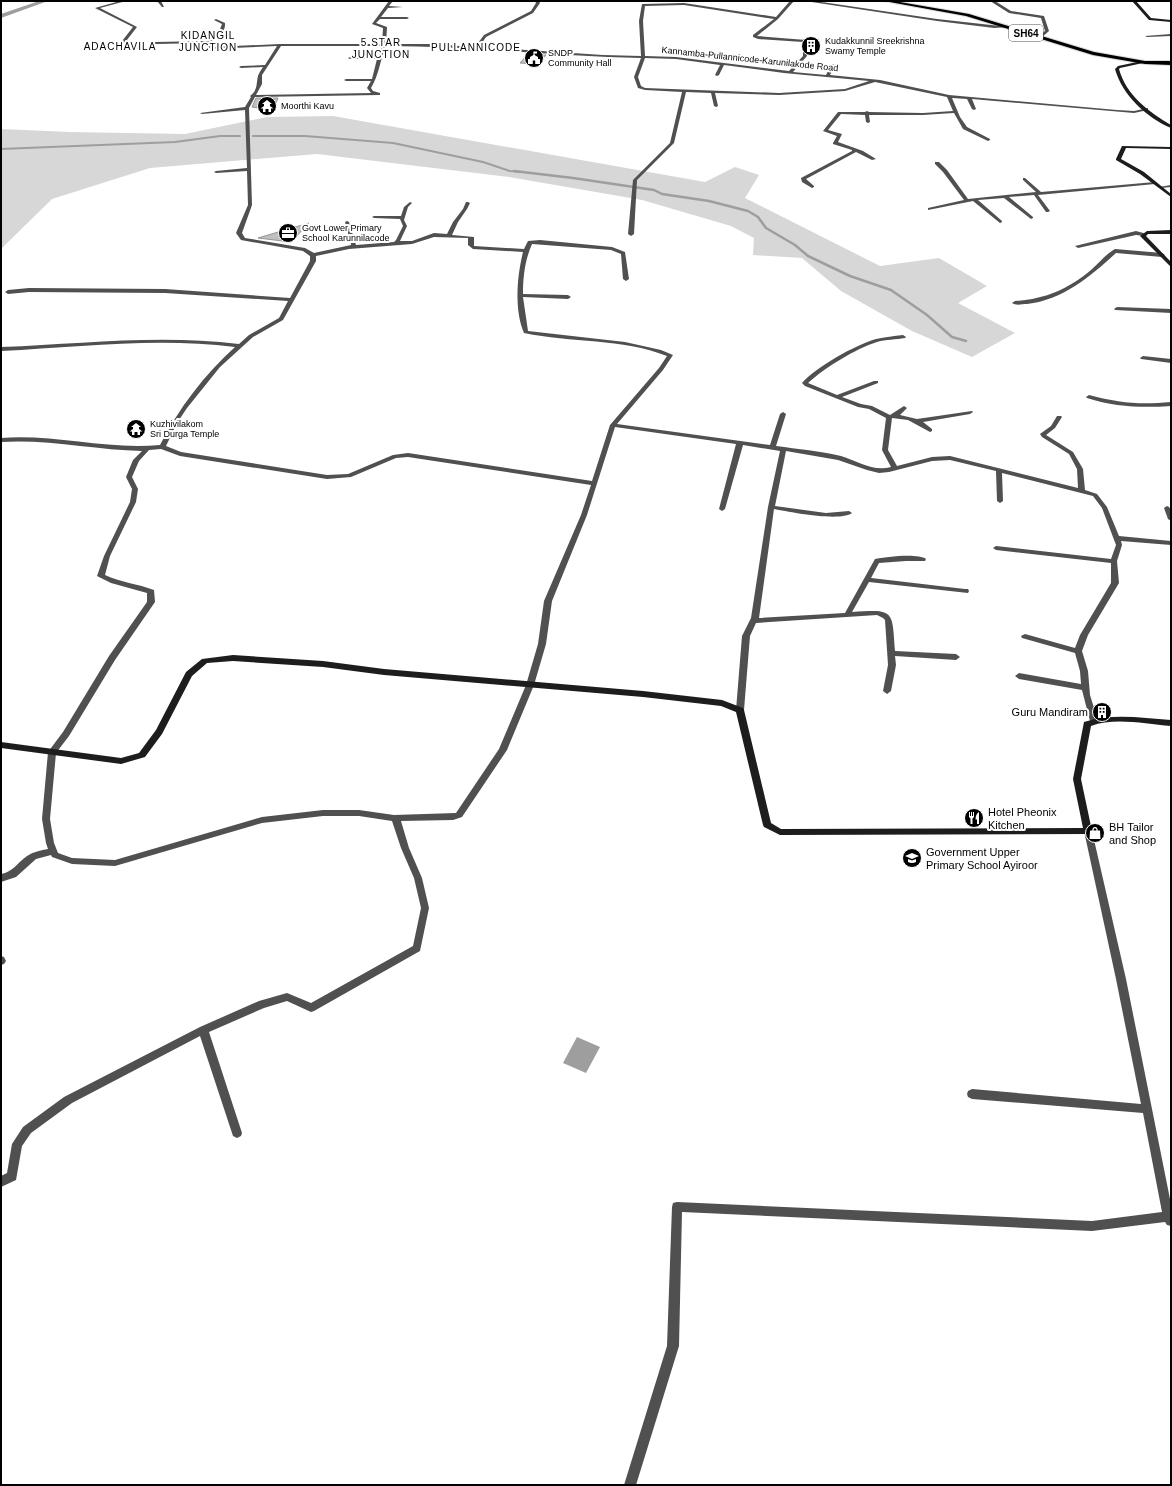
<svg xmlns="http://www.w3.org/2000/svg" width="1172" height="1486" viewBox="0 0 1172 1486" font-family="Helvetica,sans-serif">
<rect width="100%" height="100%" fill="#fff"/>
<path fill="#d7d7d7" d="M333 116 705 182 735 167 759 175 745 198 880 266 939 258 987 286 958 303 1015 333 972 357 912 331 841 291 802 258 753 255 754 238 731 226 642 200 509 177 317 154 150 168 52 199 1 249V129L70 132 185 134 267 117Z"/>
<path fill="#9e9e9e" d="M577 1037 600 1047 586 1073 563 1063Z"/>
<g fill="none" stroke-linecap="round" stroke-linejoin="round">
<path stroke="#9e9e9e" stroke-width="2" d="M253 136H305L393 143 483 162 510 171 523 172
M1 149 175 142 220 136H240"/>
<path stroke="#9e9e9e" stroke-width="2.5" d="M514 171 573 178 654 190 662 194 709 201 748 211 758 217 766 228 795 245 808 256 850 276 891 290 927 315 952 337 966 341"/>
<path fill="#9e9e9e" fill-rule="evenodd" d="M39 1H48L1 18V14Z"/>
</g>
<path fill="#c0c0c0" stroke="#949494" d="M528 54 545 55H546L538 64 520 63Z
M256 98H278L273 110 252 107Z
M309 223 291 242 258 238 285 230Z"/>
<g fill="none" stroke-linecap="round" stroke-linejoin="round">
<defs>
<path id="primary" d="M884 1H894L969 14 1094 52 1145 61H1171V65L1145 64 1093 55 966 16Z"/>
</defs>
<use href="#primary" stroke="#dbdbdb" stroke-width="2"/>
<path fill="#505050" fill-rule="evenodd" d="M120 1H126L100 8 137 27 123 45 147 48 155 42 207 41 219 32 222 24 214 20 216 19 225 23C226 33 217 37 210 42L211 47 280 44H382L383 28 372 24 389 1H393L389 6 403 7 388 8 381 17H407L409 18 407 19H380L376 23 387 27 386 44H430L475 47 484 35 531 11 536 3 535 1H539L540 3 533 13 486 37 479 47 603 55 641 56 639 21 642 4 684 3 776 17 790 1H794L778 19 757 36 806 40 807 56 793 72 826 75 831 65 833 64 835 65 830 75 880 80 949 95 1117 110 1134 111 1148 108V110L1134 113 972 99 976 109 974 110 972 109 967 99 952 98 960 117 967 127 990 139V140L988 141 963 129 954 113 923 115H869L870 122 868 123 866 122 865 115 841 114 828 130 842 134 838 142 863 151 876 159 872 160 856 152 806 179 814 186V187L812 188 802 182 801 178 852 151V150L833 144V143L837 136 823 131 838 112H865L867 111 869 112 923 113 953 111 947 97 875 82 845 91 779 95 715 93 718 106 716 107 714 106 711 93 686 92 674 143 637 180 634 234 631 236 628 234 633 180 670 143 682 92 645 90 638 88 634 77 641 58C556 56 471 46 386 46 380 60 379 75 371 88L373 91 380 93V95L255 97 249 108 252 205 242 233 245 238 305 248 314 253 351 245V244L345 222 347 221 349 222 356 245 394 242 396 240 403 226 400 219 374 218 372 217 374 216H401L404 207 410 202 412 203 408 207 404 220 407 226 400 241H412L434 233 447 234 453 222 463 209 466 202H468L470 203 467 209 458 222 452 235 474 237V246L524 249 528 241 540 240 612 247 625 252 629 279 626 281 623 279 621 254 611 250 532 244C525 260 523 276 523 294L568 295 571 297 568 299 523 297 528 331 625 342 661 350 673 355 663 370 617 424 770 445 780 414 783 412 786 414 776 446C798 449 820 451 841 456 858 461 873 472 891 467L882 450 886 418 869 409 858 407 805 386 802 383C816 367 855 345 876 339 885 337 894 336 903 335L906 337 905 338C896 340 886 339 877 342 855 349 826 367 808 383L837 395 874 381H878V383L842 397 861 404 872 406 890 415 904 406 907 408 900 415 917 419 972 411 973 412 970 414 923 422 932 429V431L930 432 908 420 892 418 888 450 897 466 932 457 950 456 1078 488 1077 469 1069 454 1042 437 1040 434 1051 426 1057 416H1061L1062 417 1055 428 1046 435 1073 452 1083 469 1085 490 1097 494 1107 507 1119 536 1171 541V545L1121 541 1122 545 1117 561 1119 583 1088 635 1082 651 1088 671 1090 695 1098 721 1097 723H1091L1090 721 1082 690 1019 679 1015 676 1019 673 1081 684 1080 671 1075 653 1022 638 1021 636 1025 634 1075 648 1080 635 1111 583V563L996 550 993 548 996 546 1111 559 1116 545 1102 508 1093 496 1002 473 1003 501 1000 503 997 501 996 471 950 460 932 461 889 472 879 473 867 470 838 460 786 451 775 506 826 513 849 511 852 513C840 522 790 512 774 509L759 618 845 613 875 559C885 557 918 553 926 559L925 561H906L879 563 871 578 965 589H968L969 591 968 593 869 582 852 612C895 609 892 610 895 651L956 654 960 657 956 660 895 656 896 665 891 691 887 694 883 691 888 665 885 620 883 618 877 615 756 623 750 636 744 710 740 713 736 710 742 636 751 618 768 507 780 451 743 445 725 509 722 511 719 509 736 444 615 427 587 515 552 601 546 644 534 685 507 750 462 817 453 820 401 821 409 848 422 878 429 908 420 951 314 1011 311 1012 287 1001 264 1008 209 1032 242 1133 241 1136 237 1138 233 1136 232 1133 200 1036 72 1103 31 1133 22 1146 16 1180 1 1187V1176L7 1173 12 1144 23 1127 64 1097 200 1027 259 1001 287 993 311 1003 413 946 421 908 414 878 401 848 392 821 359 816H323L262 823 115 866 72 864 52 857 51 855 36 859 16 877 1 882V874C13 872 17 863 27 856 33 852 41 850 48 849L46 843 42 819 48 752 63 732 109 656 147 602V593L111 583 97 576 104 556 130 502 132 489 126 477 133 460 142 451C95 450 48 439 1 442V438C55 434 106 450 160 445 179 408 204 375 235 347 157 337 79 347 1 351V347C81 344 159 334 239 344L249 335 279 318 288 301 165 293 29 292 8 294 5 292 8 290 29 288 165 289 290 298 310 261V256L303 251 241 240 236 233 248 205 247 171 216 173 214 172 216 171 247 168 245 110 202 114 200 113 245 107 251 97 250 96C258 90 256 84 258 76 259 73 261 70 263 67L241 68 239 67 241 66 265 65 277 46 209 49 207 48 206 43 156 44 148 50 121 47 119 45 133 27 95 8ZM684 5 774 19 753 35V37L758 39 803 42V56L789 71 676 57 645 56 643 21 645 6ZM281 46H382L378 57H350L348 58 350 59H377L372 79H346L344 80 346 81H371L367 88 371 93 256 95 262 84V75ZM645 58 676 59 720 65 715 75 717 76 719 75 724 65 784 73 869 81 845 89 779 93 645 88 641 86 638 77ZM434 237 468 238V245L473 249 523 252C517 276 514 310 524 333 571 343 622 338 667 356L659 368 610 425 592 481 408 453 393 455 348 474 327 475 181 452 166 446 177 423 187 408 220 367 253 337 283 320 316 261V256L349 249 412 244ZM161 449 180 456 327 479 351 477 396 458 408 457 591 485 581 515 544 601 538 644 526 685 499 749 456 813 394 815 359 810H323L262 817 115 860 72 858 58 853 54 843 50 819 56 753 69 736 115 660 155 602 154 590C138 584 120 582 105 575L110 556 136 502 138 489 132 477 139 461 149 450Z
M157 1H161L164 7H162Z
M805 1H815L937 19 1009 27 994 28 937 21Z
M990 1H995L1011 11 1044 16 1049 31 1041 38H1039V36L1045 31 1041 18 1009 13Z
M1171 34V36L1147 37 1145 36Z
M935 162H939L947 170 968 199 1036 192 1023 180V178H1025L1041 192 1155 182 1157 183 1155 184 1038 195 1050 211 1048 212H1046L1034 195 1009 197 1033 217V218L1031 219 1004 198 978 200 1002 221V222L1000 223 973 201 928 210V208L964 200 943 172 935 164Z
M1171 185V187L1161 188 1159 187Z
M1136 231 1147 234 1144 236 1136 235 1078 248 1075 246Z
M1115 249 1162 253 1165 255 1162 257 1116 253C1091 276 1063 300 1027 304 1022 304 1016 306 1012 303L1015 301C1046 299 1068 289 1091 270 1099 263 1106 254 1115 249Z
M1117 307 1171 309V313L1115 310 1114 309Z
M1143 356 1171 359V363L1141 359 1140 358Z
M1089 395C1119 403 1140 405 1171 402V406C1142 408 1115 407 1087 398L1086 397Z
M1167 506 1169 507 1171 510V521L1168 519 1164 508Z
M1088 828 1091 829 1092 831 1126 979 1171 1204V1226L1167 1225 1165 1222 1092 1231 682 1212 679 1346 636 1485H624L667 1346 672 1207 673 1203 677 1202 1092 1221 1162 1212 1143 1113 972 1099 968 1097 967 1094 968 1091 972 1089 1141 1104 1116 979 1084 831 1085 829Z
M1 956 4 957 6 961 4 964 1 965Z"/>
<path fill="#1d1d1d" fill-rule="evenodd" d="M1132 1H1136L1151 18 1171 20V22L1149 20Z
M1142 61 1143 63 1120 68 1119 69C1126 95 1149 112 1171 125V128C1147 118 1122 95 1115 69L1118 66Z
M1122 146 1171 147V149L1126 148 1121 159 1144 172 1171 194V197L1140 174 1116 160V159Z
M1171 230V234H1148L1146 236 1171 262V267L1140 236 1147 231Z
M233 655 323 661 384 669 643 691 722 700 743 708 744 710 771 823 781 829 1083 828 1073 779 1084 722C1112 713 1142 718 1171 720V726C1145 724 1115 717 1091 726L1081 779 1092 831 1091 833 1088 834 780 835 764 827 763 825 736 712 721 706 643 697 384 675 323 667 233 661 207 663 192 676 162 734 145 757 121 764 1 748V742L121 758 139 753 156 730 186 672 202 659Z"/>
<use href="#primary" fill="#000" fill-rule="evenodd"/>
</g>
<defs>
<symbol id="building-disc" viewBox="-11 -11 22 22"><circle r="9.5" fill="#000" stroke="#fff"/><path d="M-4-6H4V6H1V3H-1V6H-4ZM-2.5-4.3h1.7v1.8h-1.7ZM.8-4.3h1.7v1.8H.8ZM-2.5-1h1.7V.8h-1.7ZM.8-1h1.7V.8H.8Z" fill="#fff"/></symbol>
<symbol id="civic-disc" viewBox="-11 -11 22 22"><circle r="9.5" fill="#000" stroke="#fff"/><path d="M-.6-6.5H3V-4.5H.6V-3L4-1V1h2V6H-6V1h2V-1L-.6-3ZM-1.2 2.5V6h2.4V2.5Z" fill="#fff"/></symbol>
<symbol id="temple-disc" viewBox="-11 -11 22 22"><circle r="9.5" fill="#000" stroke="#fff"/><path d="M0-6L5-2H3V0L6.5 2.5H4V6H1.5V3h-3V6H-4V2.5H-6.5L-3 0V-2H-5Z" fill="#fff"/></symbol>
<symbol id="office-disc" viewBox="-11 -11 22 22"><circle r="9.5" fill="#000" stroke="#fff"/><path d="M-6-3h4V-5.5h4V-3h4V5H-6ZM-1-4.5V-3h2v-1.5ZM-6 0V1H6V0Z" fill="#fff"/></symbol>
<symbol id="restaurant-disc" viewBox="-11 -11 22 22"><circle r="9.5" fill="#000" stroke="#fff"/><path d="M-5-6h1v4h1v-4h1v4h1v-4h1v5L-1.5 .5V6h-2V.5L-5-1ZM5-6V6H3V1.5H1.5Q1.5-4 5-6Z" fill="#fff"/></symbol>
<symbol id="shop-disc" viewBox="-11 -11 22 22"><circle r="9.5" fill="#000" stroke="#fff"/><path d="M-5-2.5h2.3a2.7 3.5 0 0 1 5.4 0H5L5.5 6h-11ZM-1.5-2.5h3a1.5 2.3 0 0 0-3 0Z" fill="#fff"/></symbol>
<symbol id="school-disc" viewBox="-11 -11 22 22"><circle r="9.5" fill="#000" stroke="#fff"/><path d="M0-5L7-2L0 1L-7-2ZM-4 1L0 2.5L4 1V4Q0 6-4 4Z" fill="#fff"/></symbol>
</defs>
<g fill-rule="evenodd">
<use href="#building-disc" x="800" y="35" width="22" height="22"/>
<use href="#civic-disc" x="523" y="47" width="22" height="22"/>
<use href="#temple-disc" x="256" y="95" width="22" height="22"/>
<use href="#office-disc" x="277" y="222" width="22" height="22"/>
<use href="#temple-disc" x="125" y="418" width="22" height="22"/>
<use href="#building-disc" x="1091" y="701" width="22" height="22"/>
<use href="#restaurant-disc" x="963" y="807" width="22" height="22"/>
<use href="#shop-disc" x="1084" y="822" width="22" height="22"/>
<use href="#school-disc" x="901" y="847" width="22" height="22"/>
</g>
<g text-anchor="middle" stroke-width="4" stroke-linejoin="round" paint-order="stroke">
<g font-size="9" fill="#000" stroke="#fff" text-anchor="start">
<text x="825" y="44">Kudakkunnil Sreekrishna<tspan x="825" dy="10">Swamy Temple</tspan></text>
<text x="548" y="56">SNDP<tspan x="548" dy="10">Community Hall</tspan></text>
<text x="281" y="109">Moorthi Kavu</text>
<text x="302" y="231">Govt Lower Primary<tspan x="302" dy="10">School Karunnilacode</tspan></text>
<text x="150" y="427">Kuzhivilakom<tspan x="150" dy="10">Sri Durga Temple</tspan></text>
</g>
<g font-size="9" fill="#000" stroke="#fff">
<text transform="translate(750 59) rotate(6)" y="3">Kannamba-Pullannicode-Karunilakode Road</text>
</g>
<rect fill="#fff" stroke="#4c4c4c" stroke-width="1" x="1009" y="25" width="34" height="16" rx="3"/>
<g font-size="10" font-weight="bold" fill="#000">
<text x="1026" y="37">SH64</text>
</g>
<g font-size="10" letter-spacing="1" fill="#000" stroke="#fff">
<text x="208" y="39">KIDANGIL<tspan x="208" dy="12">JUNCTION</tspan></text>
<text x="381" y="46">5 STAR<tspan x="381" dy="12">JUNCTION</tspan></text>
<text x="120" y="50">ADACHAVILA</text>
<text x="476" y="51">PULLANNICODE</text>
</g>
<g font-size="11" fill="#000" stroke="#fff" text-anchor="start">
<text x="1088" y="716" text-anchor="end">Guru Mandiram</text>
<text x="988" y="816">Hotel Pheonix<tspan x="988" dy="13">Kitchen</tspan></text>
<text x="1109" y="831">BH Tailor<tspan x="1109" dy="13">and Shop</tspan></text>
<text x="926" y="856">Government Upper<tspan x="926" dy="13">Primary School Ayiroor</tspan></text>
</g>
</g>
<rect width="1172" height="1486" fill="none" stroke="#000000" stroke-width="4"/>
</svg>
